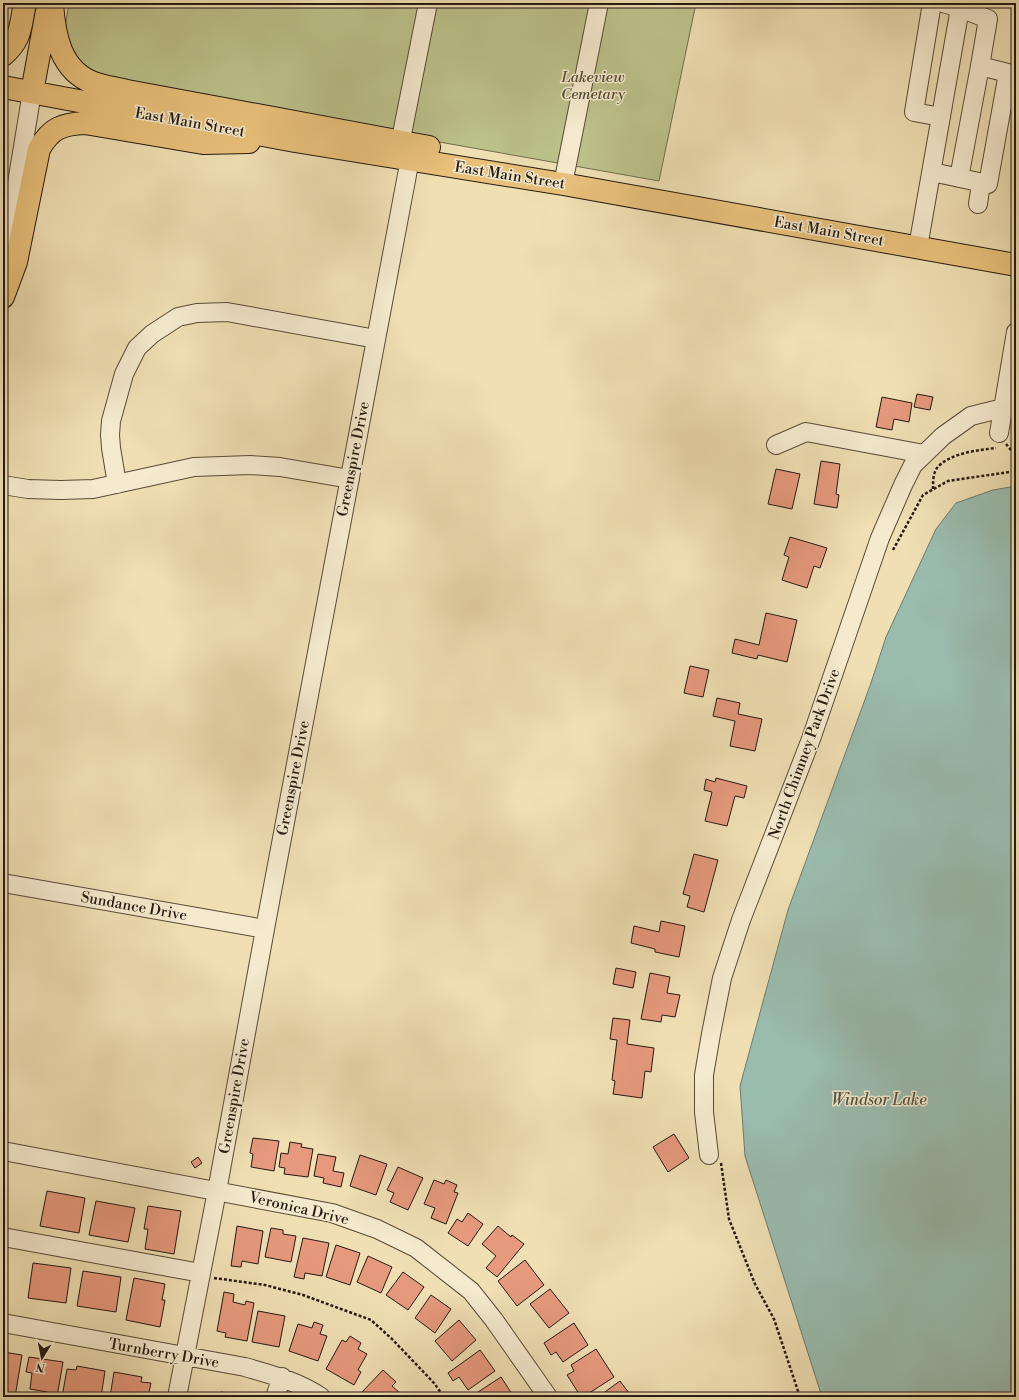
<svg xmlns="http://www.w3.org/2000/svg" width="1019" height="1400" viewBox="0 0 1019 1400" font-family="'Libre Bodoni',serif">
<rect width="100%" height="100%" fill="#efdfb3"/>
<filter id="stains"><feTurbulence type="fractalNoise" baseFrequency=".005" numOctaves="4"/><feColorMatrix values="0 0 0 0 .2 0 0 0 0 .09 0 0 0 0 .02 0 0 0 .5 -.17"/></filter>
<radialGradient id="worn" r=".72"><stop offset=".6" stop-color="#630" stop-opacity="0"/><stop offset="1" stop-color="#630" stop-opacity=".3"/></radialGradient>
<path fill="#bcc18a" stroke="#706e4c" d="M69 3H696L659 181 135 88 87 73 63 40Z"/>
<path fill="#9abcaf" stroke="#6b7b6f" d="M1016 486V1397H822L745 1156 740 1086 788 910 871 683 886 637 936 529 956 503 993 490Z"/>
<path fill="#e6997d" stroke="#251a0f" d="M917 394 933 397 930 410 914 407Z
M882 397 912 403 909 422 894 419 892 430 876 427Z
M821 461 840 464 836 494 839 495 837 508 814 504Z
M776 469 800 474 792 509 768 504Z
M790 537 827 548 820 568 814 566 807 588 782 580 789 557 784 555Z
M766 613 797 620 787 662 758 655 757 659 732 653 735 639 759 645Z
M690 666 709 670 703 697 684 693Z
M717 698 740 703 738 714 762 719 755 751 730 746 735 721 713 716Z
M716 778 747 786 744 798 735 796 727 826 705 821 712 792 704 790 706 779 715 782Z
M694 854 718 860 704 912 687 907 690 896 683 894Z
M661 921 685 926 679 957 655 952V949L631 943 634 926 659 932Z
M616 968 636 972 633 988 613 984Z
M650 973 670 977 667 993 680 995 675 1017 662 1015 661 1022 641 1019Z
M613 1018 630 1020 627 1044 654 1048 651 1072 645 1071 642 1098 613 1094 615 1081 612 1080 617 1040 610 1039Z
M674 1134 689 1158 668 1172 653 1147Z
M253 1138 279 1141 274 1171 251 1167 253 1154 250 1153Z
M290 1142 302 1144 301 1147 313 1149 308 1177 284 1174 285 1168 279 1167 281 1153 288 1154Z
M318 1154 336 1157 333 1171 344 1173 341 1187 323 1183 324 1178 314 1176Z
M360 1155 387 1164 376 1195 350 1186Z
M198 1157 202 1163 195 1168 191 1162Z
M398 1167 423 1178 408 1210 390 1202 394 1193 387 1190Z
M434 1180 444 1184 446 1180 457 1185 454 1192 458 1193 446 1224 431 1218 435 1208 424 1204Z
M47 1191 85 1198 79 1233 40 1226Z
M96 1201 135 1208 128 1242 89 1235Z
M148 1206 181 1211 174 1254 145 1249 148 1229H144Z
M468 1213 483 1224 468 1246 448 1233 457 1219 462 1222Z
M237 1226 263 1231 258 1264 242 1261 241 1267 231 1266Z
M498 1226 511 1237 512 1235 524 1244 497 1277 486 1268 496 1256 482 1244Z
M271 1228 283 1230V1234L296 1236 291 1262 265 1257Z
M303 1238 329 1243 322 1276 305 1273 304 1279 294 1277Z
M336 1245 360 1253 350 1285 326 1277Z
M368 1256 392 1267 381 1293 357 1282Z
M525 1260 544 1285 517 1306 498 1281Z
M33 1263 71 1268 66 1303 28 1298Z
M83 1271 121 1277 116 1312 77 1306Z
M403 1272 424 1287 408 1310 386 1295Z
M134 1278 165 1284 162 1300H165L160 1327 126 1320Z
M550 1289 569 1313 549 1328 530 1304Z
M224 1292 234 1294 233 1302 245 1305 246 1301 254 1303 247 1341 225 1337 226 1333 217 1331Z
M431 1295 451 1309 435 1333 415 1318Z
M258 1311 285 1316 279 1347 252 1342Z
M459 1320 476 1340 452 1361 435 1341Z
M314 1322 323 1325 320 1334 327 1336 318 1361 289 1351 298 1324 312 1328Z
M574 1323 588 1345 563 1362 556 1352 551 1355 544 1343Z
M350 1336 361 1343 358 1349 367 1354 358 1370 361 1372 354 1385 326 1369 342 1340 346 1342Z
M596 1349 614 1377 583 1397H581L567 1375 574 1371 571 1365Z
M480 1350 495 1371 468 1390 459 1377 453 1381 448 1373Z
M3 1352 22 1355 15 1397 5 1396 6 1387 3 1386Z
M29 1357 63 1362 57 1397H46L47 1392 30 1389 32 1373 26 1372Z
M77 1366 105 1371 101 1397H62L67 1369 76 1370Z
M383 1370 396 1382 392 1386 401 1394 398 1397H367L362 1392Z
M114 1372 142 1377 141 1382 151 1383 148 1397H110Z
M501 1377 514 1397H481L478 1392Z
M620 1381 632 1397H598Z
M221 1392 236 1394 235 1397H221Z"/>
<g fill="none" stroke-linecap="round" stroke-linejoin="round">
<defs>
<path id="minor" d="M932 3 914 112 941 117
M398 154 428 3
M932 172 988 184 1008 73 980 66 988 19 960 8
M959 178 980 66
M563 184 599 3
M978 204 981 183
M918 247 960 8 943 3
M3 268 32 92
M999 433 1016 332
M776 445 806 432 924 454
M117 484 111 448 110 435 111 421 124 374 137 348 152 334 178 317 197 313 227 312 376 339
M3 485 28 489 61 490 93 489 194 467 250 465 280 467 350 479
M3 883 265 929
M3 1151 332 1213 377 1229 416 1248 471 1291 494 1320 548 1397
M709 1155 704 1112V1075L711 1034 722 978 741 920 811 739 880 538 903 485 913 465 943 436 971 416 1003 408
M3 1237 201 1273
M3 1323 245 1367C272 1375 297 1381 321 1397
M177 1397 217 1191 270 902 410 159
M275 1397 282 1377"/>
<path id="major" d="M52 3C54 34 60 71 94 83 105 87 116 88 127 91L429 147
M3 55C22 39 20 26 25 3
M3 87 295 141 563 184 1016 265
M32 92 47 11
M3 297 16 262 39 149C51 128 62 124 85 123L203 143 249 142"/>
</defs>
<use href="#minor" stroke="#584b38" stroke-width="20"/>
<use href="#major" stroke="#251a0f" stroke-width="24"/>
<path stroke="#251a0f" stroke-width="2.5" stroke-dasharray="3 2" stroke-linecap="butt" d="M1006 444 1016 456
M933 489C933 482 933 473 937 468 949 453 979 450 996 448
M893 550 923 495 948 481 1016 471
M721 1163 729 1219 755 1284 774 1319 800 1397
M214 1278 265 1285 303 1295 371 1320 392 1339 434 1383 444 1397
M785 1397 799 1393"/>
<use href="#minor" stroke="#f5eace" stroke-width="18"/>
<use href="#major" stroke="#e8c07a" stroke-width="22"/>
</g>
<g text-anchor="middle" stroke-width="3" stroke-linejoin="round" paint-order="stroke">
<g font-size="15" font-style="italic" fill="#524c34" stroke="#f5eace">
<text x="593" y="82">Lakeview<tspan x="593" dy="17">Cemetary</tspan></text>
</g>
<g font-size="15" fill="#251a0f" stroke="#f5eace">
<text transform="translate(190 122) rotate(10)" y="5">East Main Street</text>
<text transform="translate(510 175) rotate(9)" y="5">East Main Street</text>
<text transform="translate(829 231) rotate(10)" y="5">East Main Street</text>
<text transform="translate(353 459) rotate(-79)" y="5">Greenspire Drive</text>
<text transform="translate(804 754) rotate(-70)" y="5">North Chimney Park Drive</text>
<text transform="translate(293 778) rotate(-79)" y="5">Greenspire Drive</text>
<text transform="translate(134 906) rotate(10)" y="5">Sundance Drive</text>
<text transform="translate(234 1096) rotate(-80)" y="5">Greenspire Drive</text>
<text transform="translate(299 1208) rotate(13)" y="5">Veronica Drive</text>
<text transform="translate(164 1353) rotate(10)" y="5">Turnberry Drive</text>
</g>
<g font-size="16" font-style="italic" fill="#4e5347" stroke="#f5eace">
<text x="879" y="1105">Windsor Lake</text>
</g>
</g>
<rect width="1019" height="1400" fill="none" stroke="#efdfb3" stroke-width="16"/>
<rect x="4" y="4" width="1011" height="1392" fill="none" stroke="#251a0f" stroke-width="2"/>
<rect x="8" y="8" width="1003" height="1384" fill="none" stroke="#251a0f"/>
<g transform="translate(42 1358) rotate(190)" stroke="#f5eace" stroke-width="3" paint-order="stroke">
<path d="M0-3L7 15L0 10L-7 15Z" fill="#251a0f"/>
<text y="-6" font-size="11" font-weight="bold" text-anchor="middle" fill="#251a0f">N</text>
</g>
<rect width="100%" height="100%" filter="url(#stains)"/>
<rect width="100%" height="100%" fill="url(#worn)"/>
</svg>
